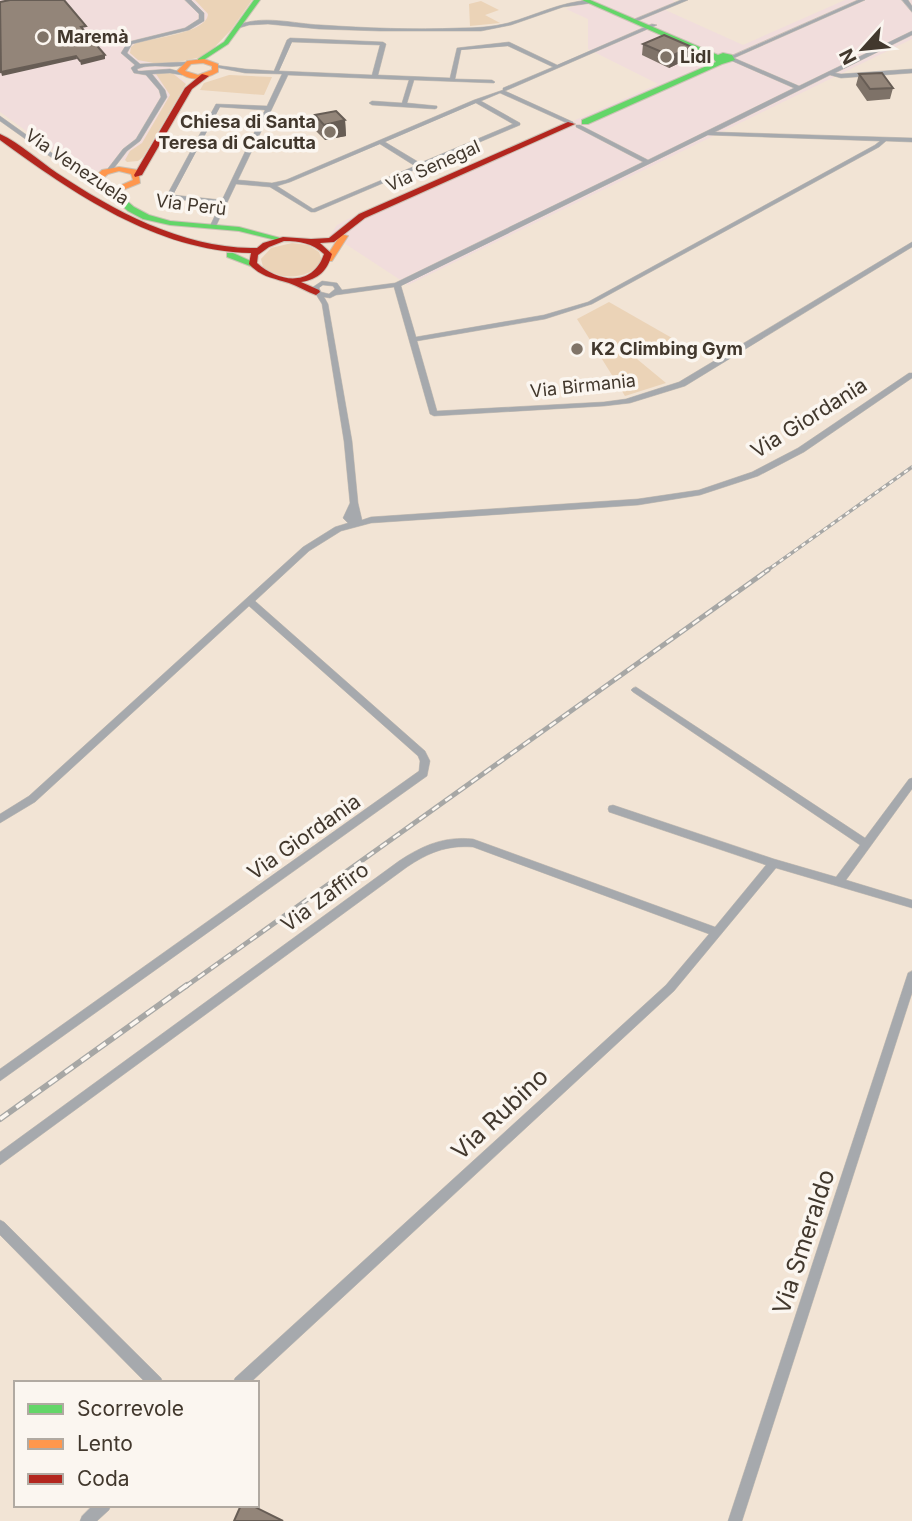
<svg xmlns="http://www.w3.org/2000/svg" width="912" height="1521" viewBox="0 0 912 1521" font-family="Inter,sans-serif">
<rect width="100%" height="100%" fill="#f2e4d5"/>
<path fill="#f1dddc" d="M0 0H195L208 14 207 20 199 27 141 41 143 61 170 65V71L186 82 138 161 114 160 109 167 99 171 76 167 0 112Z
M591 0H672L676 2 661 8 743 45 845 0H912V39L408 285 344 243 329 237 337 225 348 219 658 84 588 49V19L566 9Z"/>
<path fill="#ebd3b7" d="M195 0H252L231 30 206 56 164 65 138 60 130 53 131 47 136 43C153 38 207 33 208 14Z
M481 1 499 10 485 15 500 23 470 26 469 4Z
M171 72 186 84 143 157 138 161 127 162 125 160 130 151 142 143 170 95 156 74Z
M229 75H230L272 77 264 95 200 90 204 83Z
M292 243 308 245 319 252 322 261C310 280 279 281 263 267L261 259 271 248Z
M609 302 672 338 637 359 666 383 625 396 577 319Z"/>
<g fill="none" stroke-linecap="round" stroke-linejoin="round">
<defs>
<path id="street" d="M185 0H191L204 13V21L189 30 132 44 127 53 140 64 185 62 188 64C172 70 153 62 137 69L138 71H142L170 69 185 73 182 75 170 73 152 74 165 90 167 97 140 141 127 151 111 172H107L106 171 123 149 136 139 161 97 159 90 146 75 134 73 131 68 135 65 121 53 128 42 185 28 199 19V14Z
M590 0 593 2 592 3 563 7 511 25 481 31H380L319 29 268 24 249 25 239 28 236 26C262 14 294 24 321 25 367 28 414 30 460 28 476 28 492 27 508 23 536 15 560 2 590 0Z
M681 0H688L635 22 630 21Z
M858 0H865L734 58 799 86 912 31V35L835 73 841 74 912 69V73L841 78 830 75 715 132 912 138V142L886 141 879 147 592 304 545 319 417 341 437 411 604 402 626 399 679 382 912 242V247L685 386 630 403 604 406 434 416 430 414 394 287 336 295 330 298 324 297 328 304 352 441 358 503 362 520 371 517 638 499 699 490 752 472 798 448 909 373H912V378L804 452 758 476 700 495 638 505 371 523 341 531 309 551 255 601 425 751 430 761 427 776 0 1081V1069L419 771 420 761 418 756 249 606 35 802 0 823V814L29 796 303 547 335 527 348 523 343 518 350 503 344 441 322 304 312 288 313 287 322 281 337 283 342 290 395 283 643 162 576 127V125H580L648 160 794 88 730 60 729 57ZM708 135 880 141 875 145 588 302 544 315 416 337 401 286ZM323 285 333 286 335 289 329 294 321 292 319 288Z
M902 0H908L912 6V12Z
M652 24 657 25 505 91 573 122V124H569L500 93 481 101 520 123V125L315 212H311L270 187 236 184 216 226 213 228 210 226 221 203 169 199 166 197 216 104 267 106 282 74 245 73 215 67V65L245 69 274 71 287 40 290 38 383 42 386 44 378 75 450 78 457 48 509 42 557 65ZM292 42 380 45 372 75 279 71ZM508 46 553 67 503 88V90L474 100 286 180 272 183 238 180 288 75 409 80 402 103 372 101 369 103 372 105 435 109 437 108V106L407 103 414 80 494 83 495 82 492 80 455 79 461 50ZM476 103 513 124 420 163 385 142ZM220 107 265 110 222 200 173 195ZM380 144 415 166 313 209 277 186 290 182Z
M0 116 66 163 100 181 95 182 62 165 0 121Z
M636 687 865 838 909 779 912 778V789L846 880 912 900V908L776 868 674 991 250 1383H233L235 1378 666 985 709 934 473 847C446 845 428 853 407 867L0 1165V1152L399 861C423 845 445 836 473 839L715 927 766 865 609 812 608 809 609 806 613 805 774 859 836 877 860 845 633 692 631 690 633 688Z
M912 971V993L742 1521H728L907 976 908 973Z
M0 1220 4 1222 161 1378 163 1383H146L0 1235Z
M93 1505H111L109 1510 97 1521H80L82 1516Z"/>
<path id="fast" d="M254 0H260L228 44 202 61H198V59L224 42Z
M582 0H590L718 55 723 53 732 55 735 60 722 64 588 124H582V120L716 62 713 58Z
M106 188H112L134 207 149 215 170 221 239 227 284 239 280 241 239 231 170 225 143 219 128 211 106 192Z
M227 253H233L257 264 253 267 227 257Z"/>
<path id="slow" d="M204 59 218 64V72C204 80 190 82 177 71L187 61ZM203 63 212 66V70L198 75 185 71 191 64Z
M119 167 138 170 140 183 118 192 95 187 93 179 102 170ZM119 171 131 174 133 180 117 187 102 184 101 180 108 174Z
M341 234 348 236 332 261H326L325 259Z"/>
<path id="jam" d="M202 74 209 76 192 89 142 175 135 177 134 175 185 88Z
M568 122 575 124 365 218 334 242 320 243 332 254C327 271 319 279 301 282L319 290 320 292 316 295C307 292 298 286 289 283 273 278 261 277 249 264L251 253C156 251 73 193 0 140V134C20 143 39 161 57 173 114 211 181 247 251 248H257L263 243 283 237 311 239 329 238 359 214ZM284 241C300 241 312 243 324 254 313 287 279 283 257 263L258 255 269 247Z"/>
</defs>
<use href="#street" stroke="#ccc2b6" stroke-width="1"/>
<use href="#fast" stroke="#ccc2b6" stroke-width="2"/>
<use href="#slow" stroke="#ccc2b6" stroke-width="2"/>
<use href="#jam" stroke="#ccc2b6" stroke-width="2"/>
<use href="#street" fill="#a6a9ad" fill-rule="evenodd"/>
<use href="#fast" fill="#63d668" fill-rule="evenodd"/>
<use href="#slow" fill="#ff974d" fill-rule="evenodd"/>
<use href="#jam" fill="#b3261e" fill-rule="evenodd"/>
<defs>
<path id="rail-far2" d="M765 572 912 467"/>
<path id="rail-far1" d="M185 987 768 570"/>
<path id="rail" d="M0 1119 187 985"/>
</defs>
<use href="#rail-far2" stroke="#a7a7a5" stroke-width="3.5"/>
<use href="#rail-far1" stroke="#a7a7a5" stroke-width="5"/>
<use href="#rail" stroke="#a7a7a5" stroke-width="6"/>
<use href="#rail-far2" stroke="#fbf6f0" stroke-width="2" stroke-dasharray="4.5" stroke-linecap="butt"/>
<use href="#rail-far1" stroke="#fbf6f0" stroke-width="2.5" stroke-dasharray="8" stroke-linecap="butt"/>
<use href="#rail" stroke="#fbf6f0" stroke-width="3.5" stroke-dasharray="10" stroke-linecap="butt"/>
</g>
<path fill="#7e7268" d="M643 44 692 47 690 58 669 68 642 55Z
M859 74 893 88 890 99 867 101 856 85Z
M315 115 345 120 346 136 325 140 316 131Z"/>
<path fill="#675d55" d="M692 47 690 58 669 68 671 56Z
M105 55V59L81 65 80 61Z
M76 56 77 59 2 76 1 72Z
M345 120 346 136 325 140 324 125Z"/>
<path fill="#938579" stroke="#675d55" stroke-width="2" d="M10 0H64L86 26 81 27 105 55 80 61 76 56 1 72 0 2Z
M664 35 692 47 671 56 643 44Z
M882 73 893 88 870 89 859 74Z
M336 111 345 120 324 125 315 115Z
M241 1505H251L283 1521H234Z"/>
<g fill="#807468" stroke="#fbf6f0" stroke-width="2.5">
<circle cx="43" cy="37" r="7"/>
<circle cx="666" cy="57" r="7"/>
<circle cx="330" cy="132" r="7"/>
<circle cx="577" cy="349" r="7"/>
</g>
<g text-anchor="middle" stroke-width="7" stroke-linejoin="round" paint-order="stroke">
<g font-size="18" font-weight="bold" fill="#42382d" stroke="#fbf6f0" text-anchor="start">
<text x="57" y="43">Maremà</text>
<text x="680" y="63">Lidl</text>
<text x="316" y="128" text-anchor="end">Chiesa di Santa<tspan x="316" dy="21">Teresa di Calcutta</tspan></text>
<text x="591" y="355">K2 Climbing Gym</text>
</g>
<g font-size="18" fill="#42382d" stroke="#fbf6f0">
<text transform="translate(433 166) rotate(-24)" y="6">Via Senegal</text>
<text transform="translate(77 167) rotate(34)" y="6">Via Venezuela</text>
<text transform="translate(191 205) rotate(7)" y="6">Via Perù</text>
<text transform="translate(583 386) rotate(-6)" y="6">Via Birmania</text>
</g>
<g font-size="21" fill="#42382d" stroke="#fbf6f0">
<text transform="translate(809 418) rotate(-32)" y="7">Via Giordania</text>
<text transform="translate(304 837) rotate(-35)" y="7">Via Giordania</text>
<text transform="translate(325 897) rotate(-36)" y="7">Via Zaffiro</text>
</g>
<g font-size="24" fill="#42382d" stroke="#fbf6f0">
<text transform="translate(500 1114) rotate(-43)" y="8">Via Rubino</text>
<text transform="translate(804 1242) rotate(-72)" y="8">Via Smeraldo</text>
</g>
</g>
<rect x="14" y="1381" width="245" height="126" fill="#fbf6f0" stroke="#b1aaa2" stroke-width="2"/>
<rect x="28" y="1404" width="35" height="10" fill="#63d668" stroke="#b1aaa2" stroke-width="2"/>
<text x="77" y="1416" font-size="21" fill="#42382d">Scorrevole</text>
<rect x="28" y="1439" width="35" height="10" fill="#ff974d" stroke="#b1aaa2" stroke-width="2"/>
<text x="77" y="1451" font-size="21" fill="#42382d">Lento</text>
<rect x="28" y="1474" width="35" height="10" fill="#b3261e" stroke="#b1aaa2" stroke-width="2"/>
<text x="77" y="1486" font-size="21" fill="#42382d">Coda</text>
<g transform="translate(863 49) rotate(243)" stroke="#fbf6f0" stroke-width="5" paint-order="stroke">
<path d="M0-5L12 26L0 18L-12 26Z" fill="#42382d"/>
<text y="-10" font-size="19" font-weight="bold" text-anchor="middle" fill="#42382d">N</text>
</g>
</svg>
